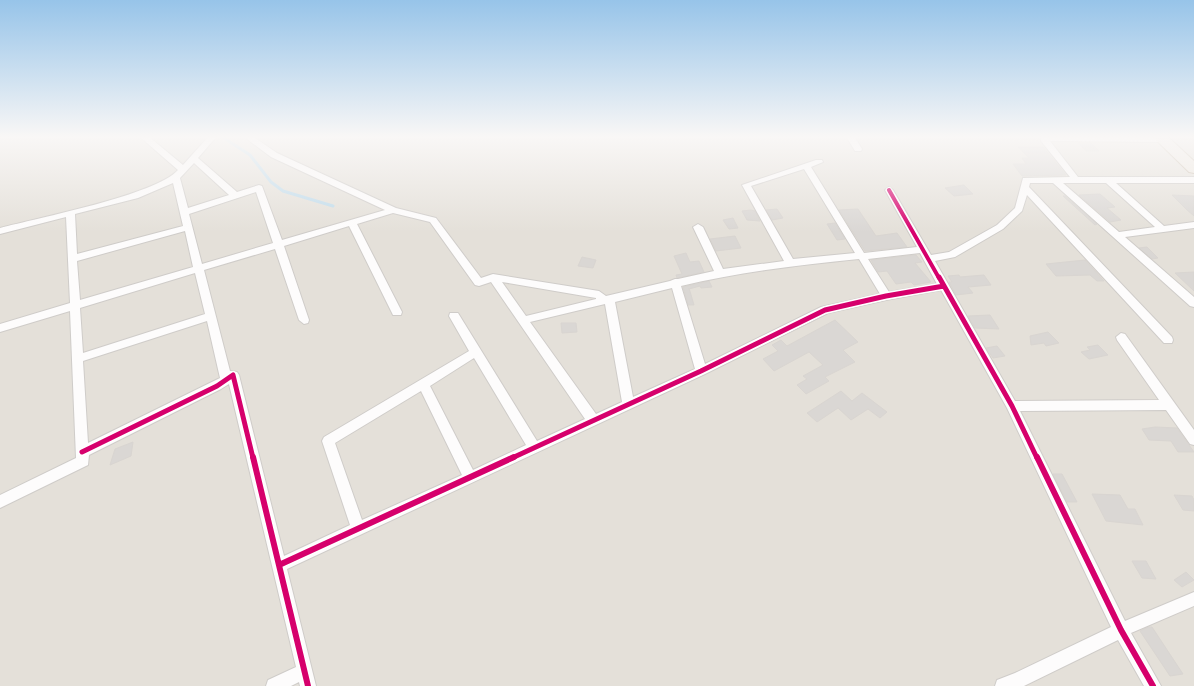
<svg xmlns="http://www.w3.org/2000/svg" width="1194" height="686" viewBox="0 0 1194 686" font-family="Karla,sans-serif">
<rect width="100%" height="100%" fill="#f1eeeb"/>
<path fill="#e4e0d9" d="M0 136H1194V686H0Z"/>
<g fill="none" stroke-linecap="round" stroke-linejoin="round">
<path stroke="#bfdbeb" stroke-width="3" d="M221 136 250 155 271 182 283 191 333 206"/>
</g>
<path fill="#dad7d4" stroke="#d9d5d1" d="M1078 143H1091L1099 151H1086Z
M1018 147H1043L1066 175 1022 176 1013 164H1026L1022 158H1029Z
M964 185 973 194 954 196 945 188Z
M1100 194 1115 207 1107 208 1121 220 1110 222 1079 195Z
M1172 195 1194 196V216L1187 210Z
M1063 196H1065L1097 224 1095 225Z
M777 209 783 218 772 220 766 210Z
M858 209 876 236 897 233 907 247 865 251 839 210Z
M751 210 755 211 760 221 747 220 742 211Z
M733 218 738 228 729 229 723 220Z
M835 223 845 239 837 240 827 224Z
M735 236 741 248 716 251 710 239Z
M1147 247 1158 258 1152 259 1139 248Z
M686 253 690 262 699 261 704 272 677 278 676 275 682 274 674 256Z
M916 255 922 262 915 263 931 282 914 285 911 282 896 284 887 271 878 272 871 260Z
M582 257 596 260 593 268 578 266Z
M1085 260 1104 281H1097L1090 275 1056 276 1046 264Z
M1194 272V291L1175 273Z
M959 275 960 277 984 275 991 285 968 287 973 293 956 295 949 282H952L948 276Z
M709 281 712 287 701 288 700 286 689 289V288L694 305H688L683 287Z
M990 315 999 329 975 328 968 316Z
M835 320 858 342 843 350 855 362 825 377 829 381 806 394 797 385 807 379 803 376 823 365 809 352 774 371 763 359 778 351 772 345 781 340 787 346Z
M561 323H576L577 332 562 333Z
M1048 332 1059 343 1046 346 1044 343 1031 345 1030 336Z
M1098 345 1108 355 1089 359 1081 352 1090 350 1087 347Z
M997 346 1005 356 993 358 986 348Z
M841 391 852 401 862 393 887 412 880 418 868 409 851 420 838 408 817 422 807 413Z
M1155 427 1177 428 1194 452H1178L1171 441 1149 440 1142 429Z
M133 442 131 456 110 465 115 449Z
M1053 474H1062L1077 502H1067Z
M1092 494 1120 495 1128 509H1135L1143 525 1106 521Z
M1174 495 1192 496 1194 500V511L1183 510Z
M1132 561H1146L1156 579 1142 578Z
M1186 572 1194 580 1182 587 1174 580Z
M1148 627H1152L1183 674 1170 676 1140 631Z"/>
<g fill="none" stroke-linecap="round" stroke-linejoin="round">
<defs>
<path id="minor" d="M139 136H148L183 165 209 136H217L198 158 237 192 259 185 262 186 282 240 385 210 271 157 243 136H252L277 153 396 208 436 218 481 278 493 274 599 291 606 296 670 281 675 279H678L714 271 693 227 698 224 703 227 723 269 784 261 742 185 816 160H822L823 162 811 167 864 253 917 247 885 190 889 187 893 190 931 255 949 252 997 225 1015 208 1023 178 1070 177 1041 141V137L1167 138V142H1164L1050 141 1078 177H1194V183H1116L1164 226 1194 222V228L1125 237 1194 297V307L1190 306 1053 183H1030L1029 187 1172 337 1173 340 1172 343H1164L1027 195 1022 211 1003 229 955 257 935 261 1015 401 1159 400 1117 340 1116 337 1121 333 1125 334 1194 430V445L1190 444 1166 410 1020 411 1125 621 1194 592V606L1131 633 1161 686H1144L1118 640 1024 686H995L997 680 1015 673 1111 627 1007 408 941 290 886 300 828 313 705 374 287 569 316 686H300L299 682 291 686H266L268 680 296 667 229 384 221 389 89 455 88 465 0 508V495L76 458 70 311 0 332V324L70 303 66 217 0 234V228C37 218 156 195 178 170ZM194 163 229 195 188 208 180 178ZM804 169 855 253 793 259 751 186ZM173 183 183 226 77 254 75 214 138 198ZM1063 183H1106L1155 227 1119 232ZM256 192 273 243 202 264 189 214ZM393 213 430 222 475 285 479 286 491 282 585 419 537 441 458 313H450L449 316 469 351 324 437 322 441 350 525 284 556 239 375 237 372 230 371 204 270 275 249 299 320 304 324 308 323 309 320 284 246 349 226 393 315H401L402 312 357 224ZM185 231 193 267 80 300 77 261ZM920 253 937 284 889 292 868 259ZM859 259 880 294 821 307 705 364 681 286C740 272 799 265 859 259ZM195 273 205 314 83 353 80 308ZM502 282 596 298V299L526 316ZM672 288 695 369 633 397 615 302ZM605 304 622 402 596 414 530 322ZM207 321 220 378 88 443 83 361ZM474 358 526 445 473 470 430 386ZM421 391 462 475 362 520 335 443Z
M846 136H854L862 149 861 151H855Z"/>
<path id="trunk" d="M1152 136H1167L1194 161V173L1189 172Z"/>
</defs>
<use href="#minor" stroke="#cfccc9" stroke-width="2"/>
<use href="#trunk" stroke="#c6baa8" stroke-width="2"/>
<use href="#minor" fill="#fdfcfc" fill-rule="evenodd"/>
<use href="#trunk" fill="#ede8e0" fill-rule="evenodd"/>
<defs>
<path id="cycleway-far2" d="M889 190 939 278"/>
<path id="cycleway-far1" d="M939 277 1012 406 1037 458
M82 452 217 386 233 375 253 458
M512 458 701 371 825 310 886 296 944 286"/>
<path id="cycleway" d="M253 457 308 686
M1037 457 1121 630 1153 686
M279 565 514 457"/>
</defs>
<use href="#cycleway-far2" stroke="#fff" stroke-width="6"/>
<use href="#cycleway-far1" stroke="#fff" stroke-width="8"/>
<use href="#cycleway" stroke="#fff" stroke-width="9"/>
<use href="#cycleway-far2" stroke="#d6006c" stroke-width="4"/>
<use href="#cycleway-far1" stroke="#d6006c" stroke-width="5"/>
<use href="#cycleway" stroke="#d6006c" stroke-width="6"/>
</g>
<linearGradient id="sky" x2="0" y2="1"><stop stop-color="#97c4e9"/><stop offset="0.59" stop-color="#f9f7f6"/><stop offset="1" stop-color="#f9f7f6" stop-opacity="0"/></linearGradient>
<rect width="1194" height="232" fill="url(#sky)"/>
</svg>
